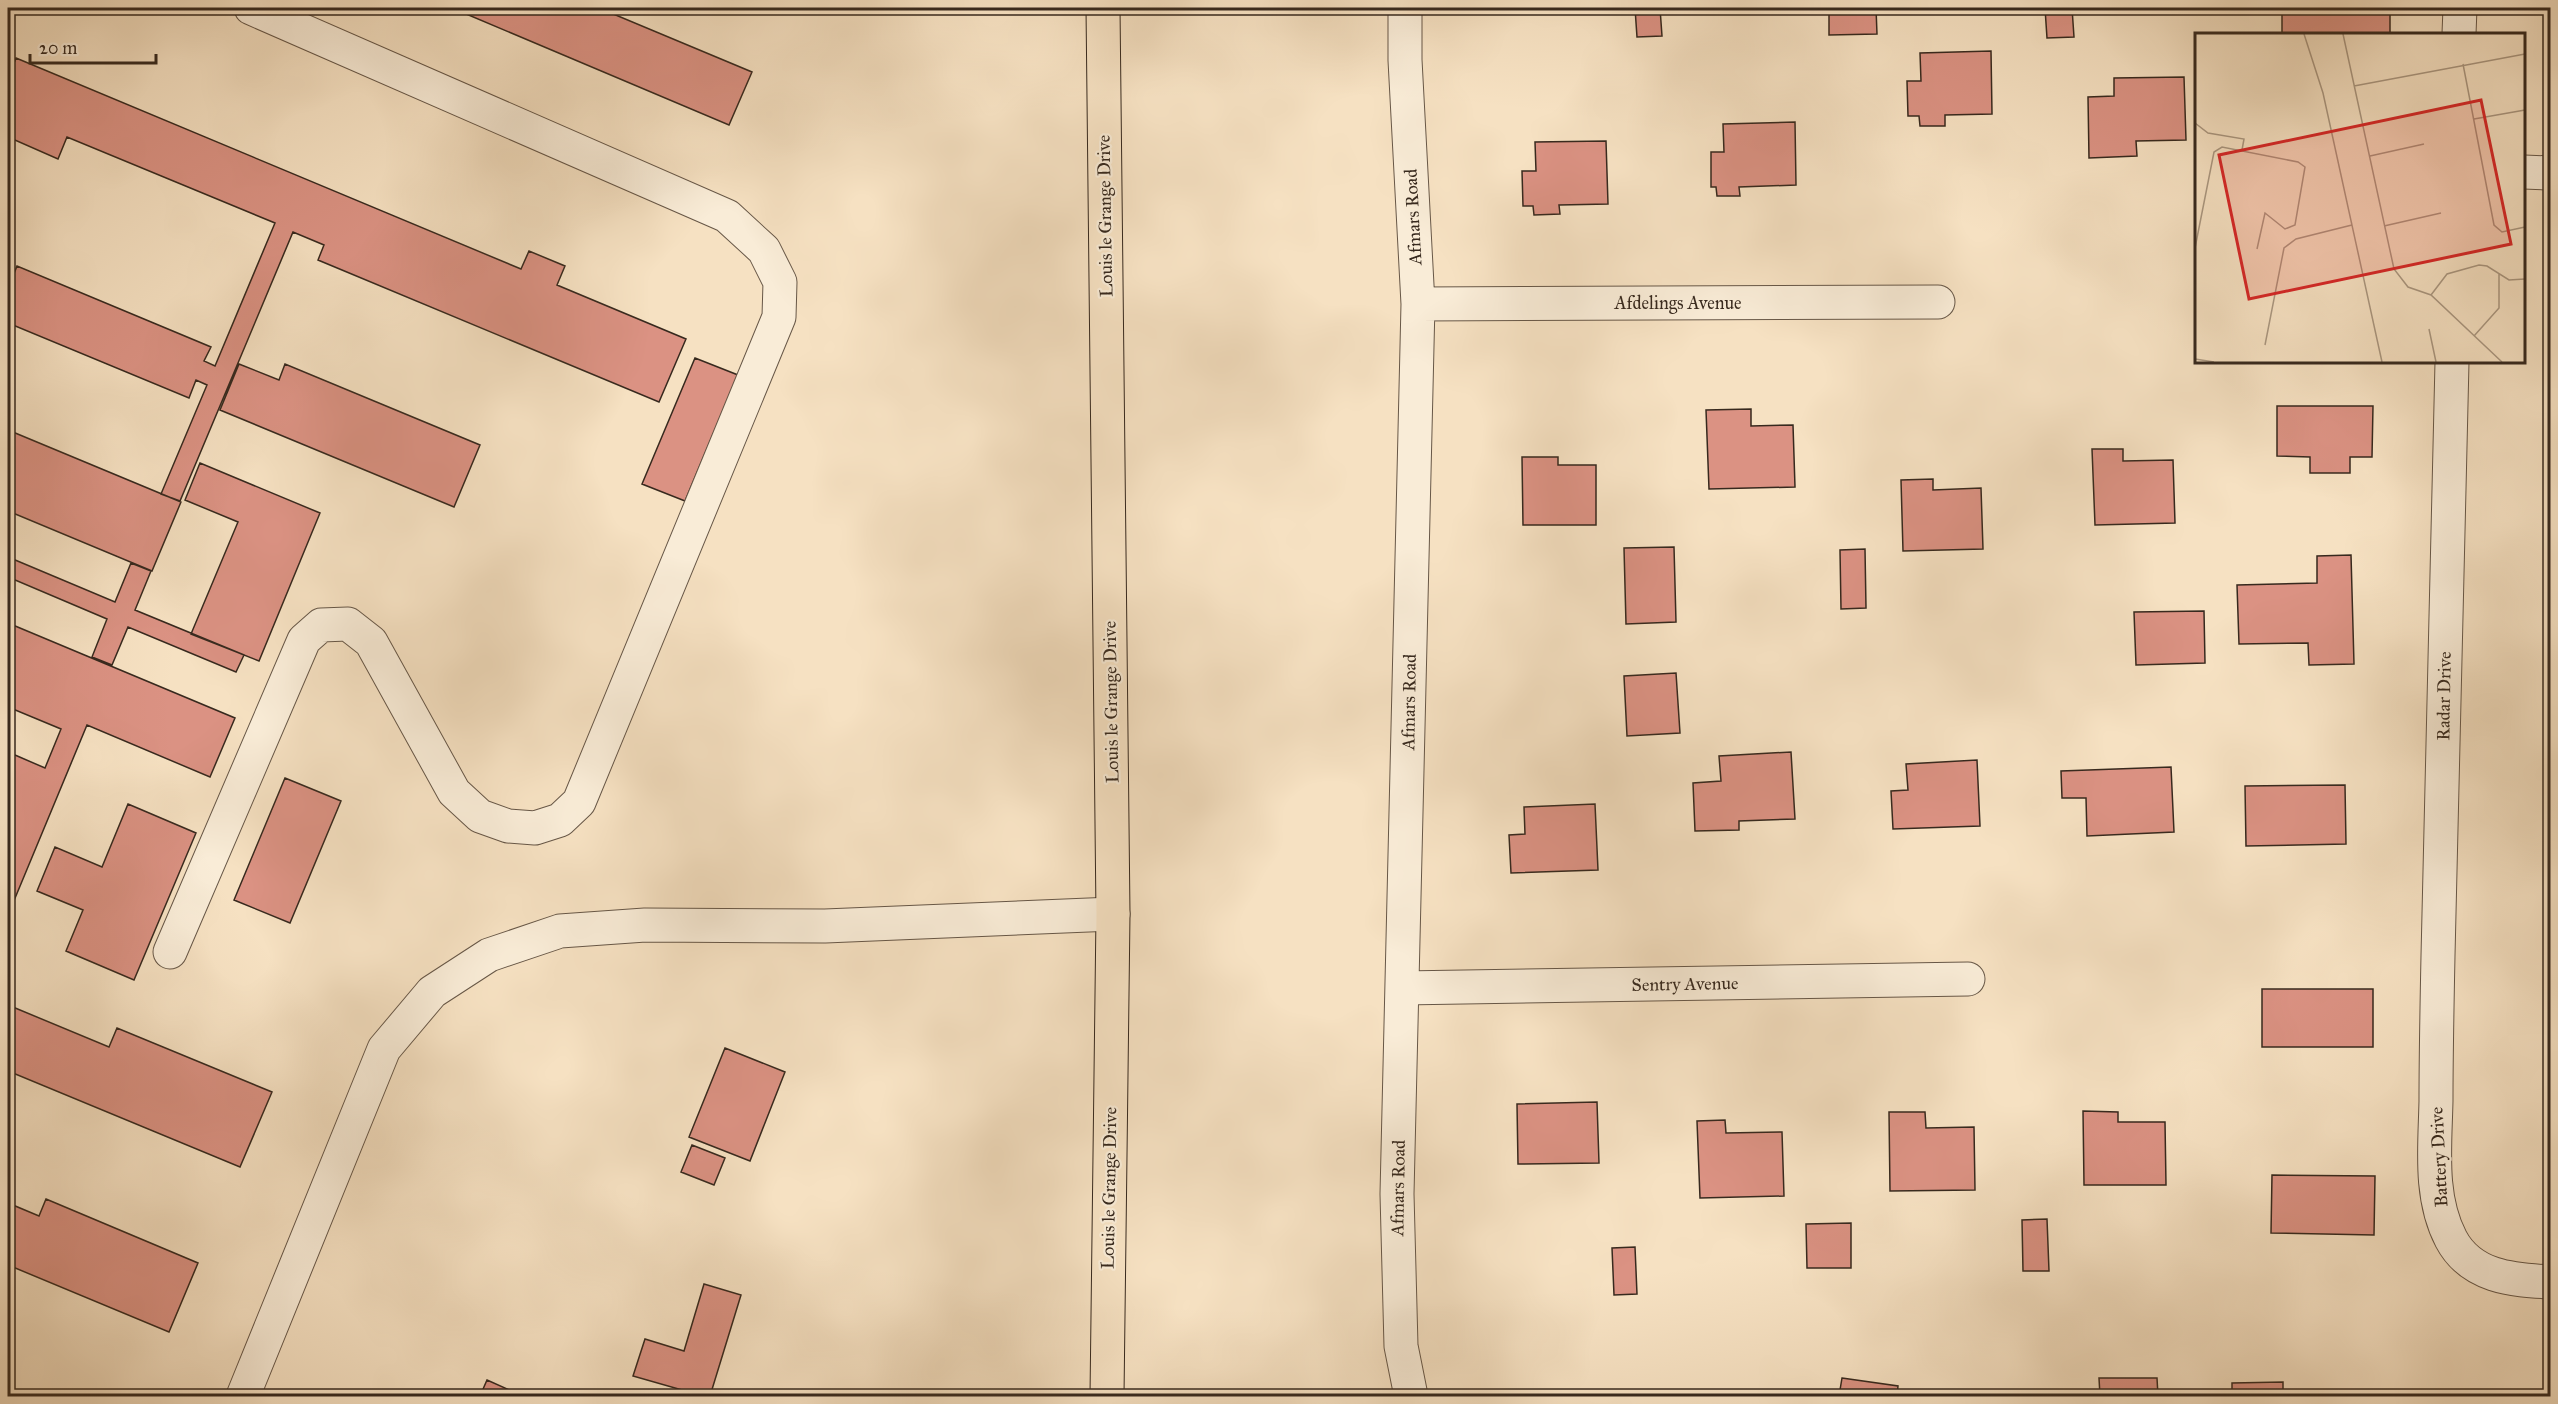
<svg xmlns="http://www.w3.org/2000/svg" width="2558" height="1404" viewBox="0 0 2558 1404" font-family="'IM FELL Great Primer',serif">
<rect width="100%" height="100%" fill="#f6e1c2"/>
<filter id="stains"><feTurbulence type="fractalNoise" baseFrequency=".00333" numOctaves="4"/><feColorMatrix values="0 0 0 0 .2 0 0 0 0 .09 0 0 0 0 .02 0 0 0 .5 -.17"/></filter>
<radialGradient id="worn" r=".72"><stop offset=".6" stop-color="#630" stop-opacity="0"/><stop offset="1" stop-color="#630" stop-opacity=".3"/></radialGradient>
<path fill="#db9283" stroke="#37291e" stroke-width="1.5" d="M452 8H599L752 72 729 125Z
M1635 8H1660L1662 36 1637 37Z
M1829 8H1876L1877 34 1829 35Z
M2045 8H2072L2074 37 2047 38Z
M2282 8H2390V34H2282Z
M1991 51 1992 114 1945 115V126H1920L1919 116H1908L1907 81H1921L1920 53Z
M16 58 521 269 529 251 565 266 557 285 686 339 659 402 318 260 324 245 293 232 180 501 161 494 207 385 196 380 189 398 8 323V289L17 266 211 347 204 361 215 366 275 223 67 137 58 159 8 137V79Z
M2184 77 2186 140 2136 141 2137 156 2089 158 2088 97 2114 96V78Z
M1795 122 1796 185 1739 187 1740 196H1717L1716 187H1711V152H1724L1723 124Z
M1606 141 1608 204 1559 205 1560 214 1534 215 1533 206H1523L1522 171H1536L1535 142Z
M695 358 738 375 685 501 642 484Z
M239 364 279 380 285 364 480 445 454 507 220 410Z
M2277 406H2373L2372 457H2350V473H2310V457L2277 456Z
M1751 409V426L1793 425 1795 487 1709 489 1706 410Z
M8 430 181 502 152 571 8 511Z
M2092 449H2123V461L2173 460 2175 523 2095 525Z
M1522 457H1558V465H1596V525H1523Z
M200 463 320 513 259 661 191 634 238 522 185 500Z
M1933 479V490L1981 488 1983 549 1903 551 1901 480Z
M1674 547 1676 622 1626 624 1624 548Z
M1865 549 1866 608 1841 609 1840 550Z
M2351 555 2354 664 2309 665 2308 643 2239 644 2237 585 2317 583V556Z
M8 557 115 602 131 563 151 571 135 610 244 655 236 672 128 627 112 665 92 657 107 619 8 577Z
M2204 611 2205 663 2136 665 2134 612Z
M8 623 235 718 210 777 87 725 8 915V752L45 768 61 729 8 707Z
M1676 673 1680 733 1627 736 1624 676Z
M1791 752 1795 819 1739 821V830L1695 831 1693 783 1721 781 1719 756Z
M1977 760 1980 826 1893 829 1891 791 1908 790 1906 764Z
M2171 767 2174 832 2087 836 2086 798H2062L2061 771Z
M285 778 341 801 290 923 234 900Z
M2345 785 2346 844 2246 846 2245 786Z
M128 804 196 833 134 980 66 951 83 910 37 891 55 847 102 867Z
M1595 804 1598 870 1511 873 1509 835 1525 834 1524 807Z
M2262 989H2373V1047H2262Z
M8 1005 109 1047 117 1028 272 1092 240 1167 8 1071Z
M725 1048 785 1072 750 1161 689 1137Z
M1597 1102 1599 1163 1518 1164 1517 1104Z
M2083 1111 2118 1112V1122H2165L2166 1185H2084Z
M1889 1112H1925L1926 1128 1974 1127 1975 1190 1890 1191Z
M1725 1120 1726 1133 1782 1132 1784 1196 1700 1198 1697 1121Z
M692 1145 725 1158 714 1185 681 1172Z
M2272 1175 2375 1176 2374 1235 2271 1233Z
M46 1199 198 1263 169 1332 8 1265V1203L39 1216Z
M2047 1219 2049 1271H2023L2022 1220Z
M1851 1223V1268H1807L1806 1224Z
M1635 1247 1637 1294 1614 1295 1612 1248Z
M704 1284 741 1295 710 1396H703L633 1376 645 1339 684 1351Z
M1842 1378 1898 1386 1897 1396H1839Z
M2099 1378H2157L2158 1396H2100Z
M487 1380 523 1396H480Z
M2283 1382V1396H2232V1383Z"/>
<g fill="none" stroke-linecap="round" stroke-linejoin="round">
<defs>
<path id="minor" d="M1405 8V60L1418 304 1397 1194 1401 1346 1411 1396
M2459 34 2460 8
M2524 172 2550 173
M1418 304 1938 302
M2452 362C2448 560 2443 758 2438 956 2437 1005 2436 1053 2436 1101 2435 1147 2429 1197 2451 1239 2471 1277 2512 1280 2550 1282
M170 952 304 640 321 625 348 624 371 642 454 792 480 816 508 826 535 828 560 820 579 802 779 317 780 282 764 250 727 216 251 8
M1402 988 1968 979
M243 1396 384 1049 432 992 489 955 560 931 645 925 825 926 1113 914"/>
<path id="primary" d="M1103 8 1113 914 1107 1396"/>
</defs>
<use href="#minor" stroke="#675747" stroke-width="35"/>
<use href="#primary" stroke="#37291e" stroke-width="35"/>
<use href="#minor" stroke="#f9ecd7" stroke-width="33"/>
<use href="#primary" stroke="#f6e1c2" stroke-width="33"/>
</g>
<g text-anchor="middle" stroke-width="4.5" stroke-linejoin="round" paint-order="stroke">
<g font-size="18" fill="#37291e" stroke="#f9ecd7">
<text transform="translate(1105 216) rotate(-91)" y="6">Louis le Grange Drive</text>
<text transform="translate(1413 217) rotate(-93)" y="6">Afmars Road</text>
<text x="1678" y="309">Afdelings Avenue</text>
<text transform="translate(2444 696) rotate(-89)" y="6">Radar Drive</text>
<text transform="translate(1111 702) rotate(-91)" y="6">Louis le Grange Drive</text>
<text transform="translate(1409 702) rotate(-89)" y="6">Afmars Road</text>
<text transform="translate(1685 984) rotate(-1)" y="6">Sentry Avenue</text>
<text transform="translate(2439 1157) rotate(-93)" y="6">Battery Drive</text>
<text transform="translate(1109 1188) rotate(-89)" y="6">Louis le Grange Drive</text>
<text transform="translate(1398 1188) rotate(-89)" y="6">Afmars Road</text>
</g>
</g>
<g transform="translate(2195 33)">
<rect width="330" height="330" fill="#f6e1c2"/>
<path fill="none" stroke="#aa9780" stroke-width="1.5" d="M109 1 128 60 187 329M148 1 199 236 213 254 236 262 307 329M268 31 299 192 307 199 330 194M159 53 330 21M279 86 330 77M0 90 13 100 49 106 47 117M175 123 229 111M189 193 246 180M0 215 19 119 27 114 103 129 110 134 100 192 90 196 70 180 62 216M236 262 252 241 284 232 292 233 314 247 330 246M234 296 241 329M279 303 304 275V240M70 312 89 215 101 206 157 192M0 326 19 329"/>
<path fill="#d62828" fill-opacity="0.15" stroke="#d62828" stroke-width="3" d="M286 67 316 211 54 266 24 122Z"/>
<rect width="330" height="330" fill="none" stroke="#37291e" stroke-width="3"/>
</g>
<rect width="2558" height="1404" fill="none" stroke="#f6e1c2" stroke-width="30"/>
<rect x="9" y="9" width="2540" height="1386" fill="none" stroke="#37291e" stroke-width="3"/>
<rect x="15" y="15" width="2528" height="1374" fill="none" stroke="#37291e" stroke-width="1.5"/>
<path d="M30 54v9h126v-9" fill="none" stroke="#37291e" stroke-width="3"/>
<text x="39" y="54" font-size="18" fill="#37291e" stroke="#f9ecd7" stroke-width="4.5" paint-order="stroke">20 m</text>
<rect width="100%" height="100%" filter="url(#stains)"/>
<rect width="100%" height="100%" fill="url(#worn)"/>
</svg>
